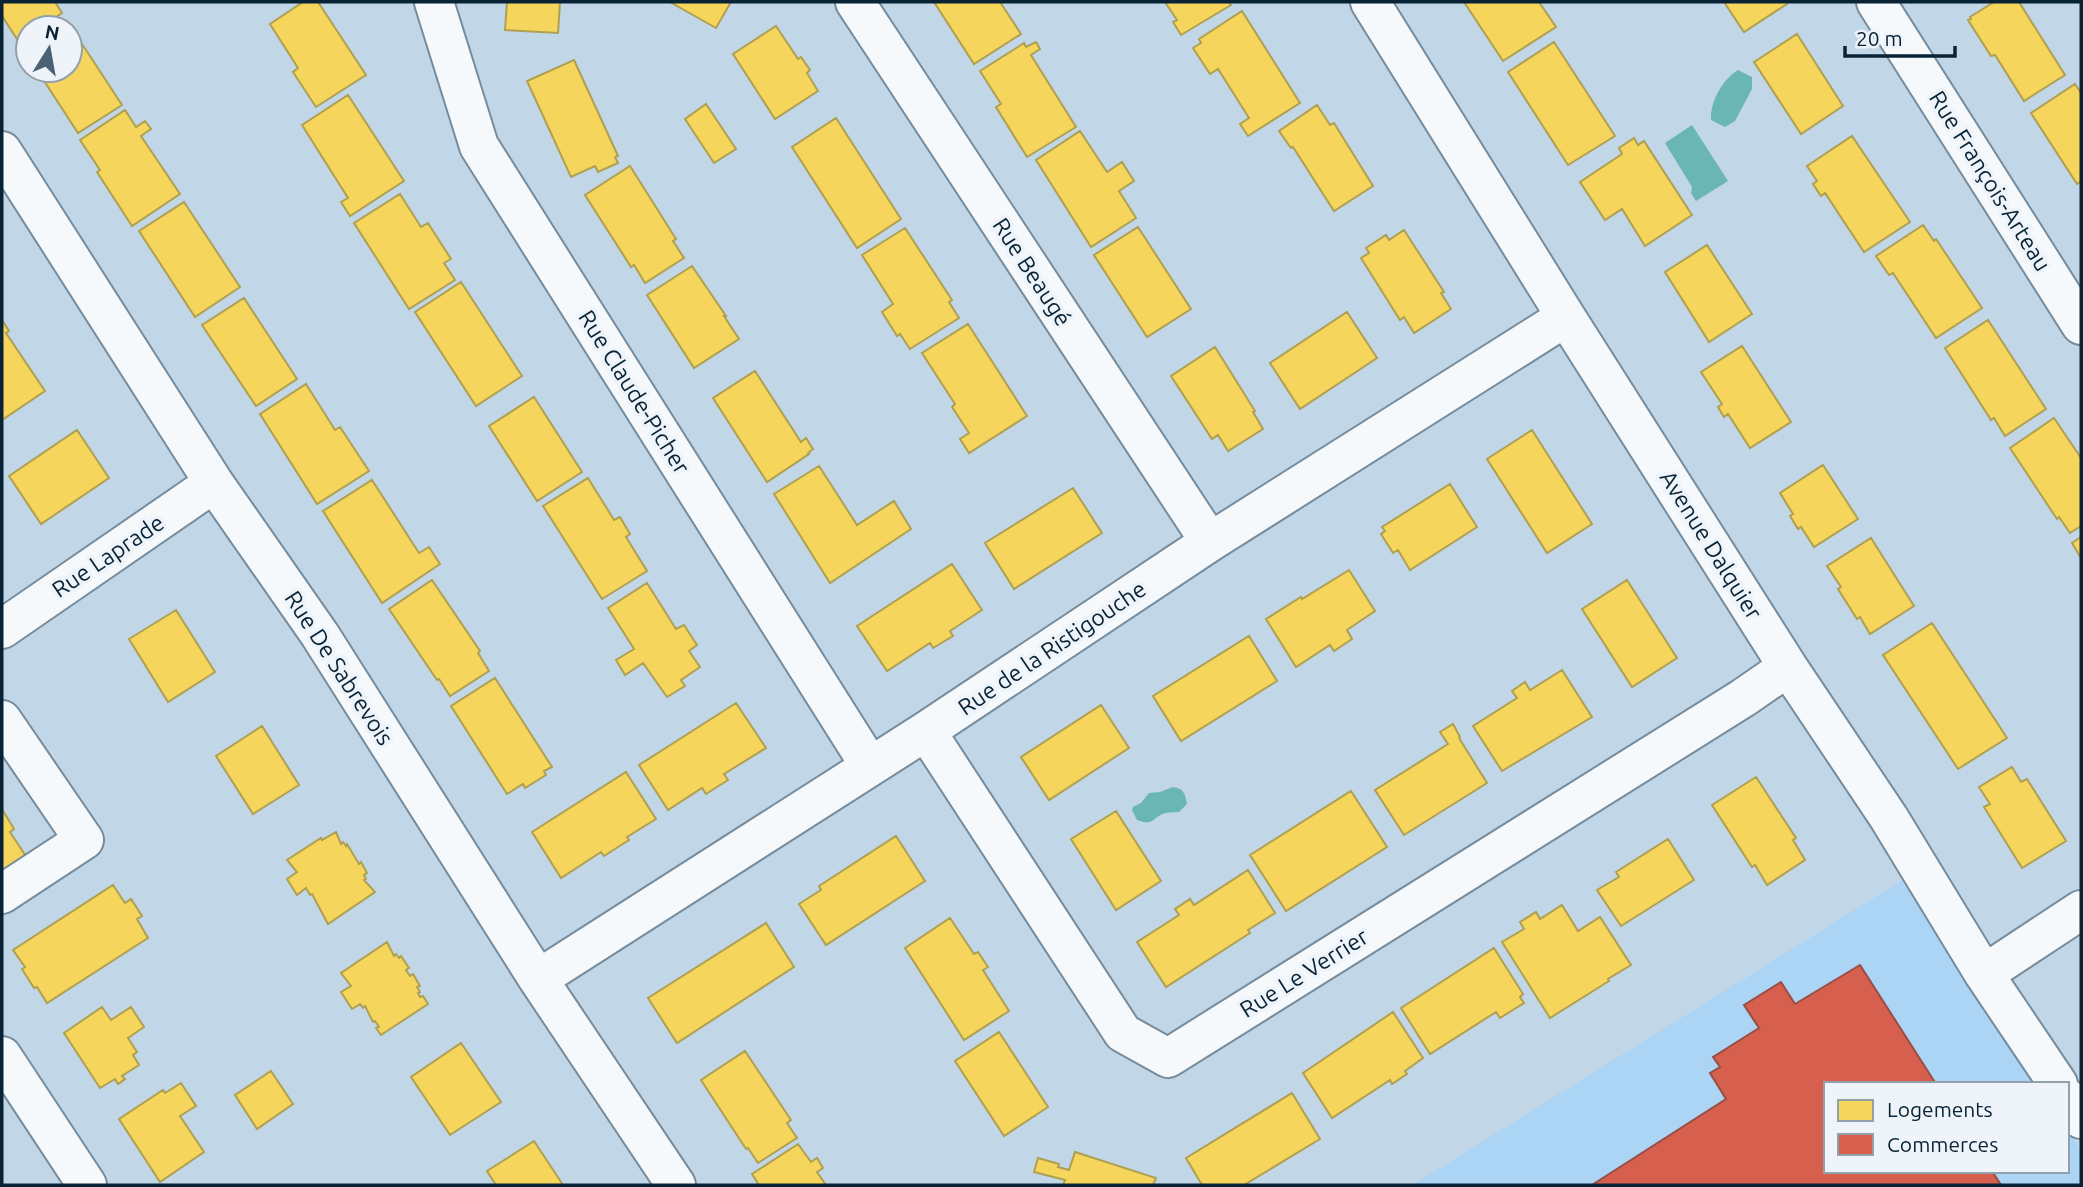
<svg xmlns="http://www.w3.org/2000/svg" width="2083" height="1187" viewBox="0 0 2083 1187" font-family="Ubuntu,sans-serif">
<rect width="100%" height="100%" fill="#c1d6e7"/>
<path fill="#acd4f4" d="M1922 868 2047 1084H1826V1171H2067V1125L2081 1153V1185H1413Z"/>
<path fill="#6ab6b2" d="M1738 70 1752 77V89L1735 121 1725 127 1711 120C1710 102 1722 80 1738 70Z
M1692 125 1728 181 1696 201 1691 193 1692 187 1665 143Z
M1173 787C1184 789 1185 793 1187 804L1179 812C1175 812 1170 812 1166 813 1152 816 1155 827 1137 820L1132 810 1133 807 1141 803 1149 793 1160 792Z"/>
<path fill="#f6d55c" stroke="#afa051" stroke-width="2" d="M2 2H55L62 13 40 28H28V36L19 42 2 16Z
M303 2H318L366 75 316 107 293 72 298 68 270 24Z
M507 2H560L558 33 505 30Z
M670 2H731L716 28Z
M934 2H1000L1021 34 974 64Z
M1165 2H1229L1231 5 1181 35 1173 22 1177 20Z
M1464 2H1539L1556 27 1503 61Z
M1724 2H1786L1787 4 1744 32Z
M1994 2H2019L2065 75 2024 101 1995 55 1991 56 1968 20 1971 19 1970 17Z
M1242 11 1300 103 1248 136 1240 124 1249 118 1218 69 1210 74 1193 48 1201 43 1199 39Z
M67 21 122 105 78 133 37 70H70V28H56Z
M776 26 798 59 801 57 810 70 807 73 818 91 775 119 733 54Z
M1797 34 1843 106 1801 134 1754 62Z
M1036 42 1040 49 1031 55 1076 127 1027 157 996 107 1001 104 980 71 1024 43 1026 47Z
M1554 42 1615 136 1568 165 1508 72Z
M574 60 618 156 615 157 618 163 598 172 595 166 571 177 527 81Z
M2075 84 2081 93V181L2077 184 2031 113Z
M348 95 404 181 350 216 341 202 348 198 302 125Z
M706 104 736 149 714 163 685 119Z
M1317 105 1330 125 1334 123 1373 186 1334 211 1293 147 1291 148 1279 131Z
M125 110 136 127 145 121 151 129 141 136 180 194 132 226 97 172 100 170 80 140Z
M836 118 901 219 857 248 792 147Z
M1080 131 1107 172 1122 162 1134 181 1119 191 1136 218 1091 247 1036 160Z
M1852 136 1910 222 1864 252 1825 193 1821 196 1813 184 1817 181 1807 166Z
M1634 138 1638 145 1644 141 1692 215 1645 246 1622 209 1605 220 1580 182 1622 154 1619 148Z
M630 166 676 239 673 241 684 258 645 283 634 265 631 267 585 195Z
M400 194 421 227 428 223 451 259 444 263 455 280 409 309 354 223Z
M184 202 240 287 195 317 139 231Z
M1923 225 1934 241 1936 239 1982 308 1936 338 1893 273 1889 275 1876 256Z
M1138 227 1191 309 1147 337 1094 255Z
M905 228 952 300 949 302 959 318 910 349 900 334 897 336 882 312 893 304 862 255Z
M1404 230 1444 292 1441 293 1451 309 1414 333 1404 317 1400 320 1361 258 1369 253 1366 248 1386 235 1389 240Z
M1707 245 1752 314 1709 342 1665 272Z
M692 266 726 316H724L739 339 694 368 647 295Z
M461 282 522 376 476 406 415 312Z
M244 298 297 379 256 406 202 325Z
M1347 312 1377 358 1300 409 1270 363Z
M2 320 9 331 6 333 45 391 2 420Z
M1988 320 2046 409 2005 436 1994 418 1991 420 1945 348Z
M968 324 1027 416 969 453 960 439 969 433 952 407 955 404 922 353Z
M1742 346 1791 422 1750 448 1728 414 1724 417 1718 407 1722 404 1701 372Z
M1215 347 1255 411 1253 412 1263 429 1228 451 1218 435 1212 439 1171 376Z
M755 371 801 442 806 438 813 449 808 453 809 454 767 482 713 398Z
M306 384 335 430 340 427 369 471 317 504 260 414Z
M534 397 582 472 537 501 489 426Z
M2054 418 2081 458V526L2070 533 2059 517 2057 519 2010 448Z
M77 430 109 478 41 524 9 476Z
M1532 430 1592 524 1547 553 1487 459Z
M1823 465 1858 519 1814 547 1801 527 1798 529 1790 516 1793 514 1780 493Z
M819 466 857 525 894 501 911 529 830 583 774 494Z
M588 478 614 520 620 517 630 534 626 537 647 571 602 599 543 506Z
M372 480 419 553 429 547 440 564 382 603 323 511Z
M1450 484 1477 527 1410 570 1398 550 1393 553 1381 534 1385 531 1382 527Z
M1073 488 1102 533 1014 589 985 543Z
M2081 537V558L2072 543Z
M1871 538 1914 606 1870 634 1860 617 1857 619 1838 589 1841 587 1827 566Z
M952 564 982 610 950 631 953 636 933 648 930 643 887 671 857 626Z
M1349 570 1375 611 1347 630 1352 639 1334 651 1330 645 1296 667 1266 619 1301 597 1302 599Z
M432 580 480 651 478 653 489 671 450 696 439 679 437 680 389 609Z
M1627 580 1677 658 1632 687 1582 609Z
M647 583 676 629 684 625 697 645 689 651 700 667 681 680 685 686 667 697 643 663 625 675 616 660 634 649 608 608Z
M176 610 215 672 168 702 129 639Z
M1932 623 2007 738 1958 769 1883 655Z
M1249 636 1277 681 1181 741 1153 696Z
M1562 670 1592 717 1502 771 1473 726 1517 698 1512 691 1525 682 1530 690Z
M495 678 552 767 544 771 546 775 525 788 523 784 507 794 451 706Z
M736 703 766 748 724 774 728 780 706 794 702 788 668 810 639 765Z
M1101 705 1129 748 1049 800 1021 757Z
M1453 724 1460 737 1459 738 1487 783 1404 835 1375 790 1448 744 1440 732Z
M262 726 299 785 253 814 216 756Z
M2012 767 2021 782 2027 779 2066 841 2022 868 1984 807 1990 804 1979 787Z
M626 772 656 819 627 837 629 840 604 856 601 852 561 878 532 832Z
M1756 777 1796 838 1793 840 1805 860 1767 885 1755 865 1752 867 1712 805Z
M1351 791 1387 847 1286 911 1250 855Z
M2 809 14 829 10 832 33 867 2 886Z
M1116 811 1161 881 1116 910 1071 839Z
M336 832 341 844 343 842 346 846 347 844 359 864 361 862 367 873 364 875 366 879 364 880 375 892 328 924 312 894 310 895 306 888 297 895 287 879 297 872 287 860 321 838 322 840Z
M896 836 925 881 826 945 799 904 821 890 819 886Z
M1668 839 1694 880 1621 926 1597 890 1619 877 1616 872Z
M1248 870 1275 913 1248 930 1250 933 1166 987 1137 942 1179 915 1175 909 1190 899 1194 905Z
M113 885 125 903 131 899 142 916 137 919 148 938 47 1003 37 987 34 988 22 969 25 967 13 950Z
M1562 905 1578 931 1600 917 1631 965 1608 979 1609 981 1550 1018 1502 942 1524 929 1520 922 1536 912 1540 919Z
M950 918 974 954 978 952 988 967 983 970 1009 1011 964 1040 905 948Z
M766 923 794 967 677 1043 648 998Z
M387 942 394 956 396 954 399 958 401 956 409 968 406 970 410 976 413 974 420 986 417 987 420 992 418 993 420 997 423 996 428 1004 381 1035 376 1028 379 1027 375 1021 373 1022 365 1006 363 1008 360 1004 352 1009 341 992 351 986 341 973Z
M1494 948 1523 994 1520 997 1524 1003 1500 1018 1496 1012 1430 1054 1401 1008Z
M102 1007 111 1020 131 1007 144 1027 128 1038 137 1052 133 1055 139 1065 122 1076 125 1079 118 1084 115 1079 100 1088 64 1033Z
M1393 1012 1423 1058 1405 1071 1407 1074 1392 1084 1390 1080 1332 1118 1303 1073Z
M999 1032 1048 1107 1004 1136 955 1061Z
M461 1043 501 1102 450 1135 411 1077Z
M745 1051 791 1120 787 1123 797 1138 758 1163 748 1148 746 1149 701 1080Z
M271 1071 293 1104 257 1129 235 1095Z
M181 1083 196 1106 180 1116 204 1152 160 1182 119 1119 163 1090 165 1093Z
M1292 1093 1320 1139 1244 1185H1202L1186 1158Z
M534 1141 563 1185H496L487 1171Z
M798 1144 811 1162 817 1158 823 1168 817 1172 826 1185H759L752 1174Z
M1075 1152 1156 1178 1153 1185H1063L1065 1180 1034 1172 1038 1158 1059 1164 1058 1167 1069 1170Z"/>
<path fill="#d6604d" stroke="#984e46" stroke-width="2" d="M1860 965 1936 1084H1826V1171H1992L2001 1185H1592L1726 1099 1710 1073 1720 1067 1713 1057 1759 1028 1744 1005 1781 982 1795 1004Z"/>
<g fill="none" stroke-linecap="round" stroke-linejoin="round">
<defs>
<path id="minor" d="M434 2 479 146 870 766
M855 2 1210 542
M1370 2 1566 317 1788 667 1889 818 1984 974 2058 1084
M1876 2 2081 325
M2 151 214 483 320 635 538 979 676 1185
M2 629 214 483
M2 720 84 840 2 894
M926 731 1123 1033 1168 1058 1743 698 1788 667
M1984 974 2081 910
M538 979 926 731 1210 542 1566 317
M2 1056 87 1185
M2067 1098 2081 1119"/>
</defs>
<use href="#minor" stroke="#768c9c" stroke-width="42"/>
<use href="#minor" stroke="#f6f9fb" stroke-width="38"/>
</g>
<g text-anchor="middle" stroke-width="7" stroke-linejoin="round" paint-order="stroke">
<g font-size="23" fill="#082336" stroke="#eef4f9">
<text transform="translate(1990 181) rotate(58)" y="8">Rue François-Arteau</text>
<text transform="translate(1032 272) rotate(57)" y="8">Rue Beaugé</text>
<text transform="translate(634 392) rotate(58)" y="8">Rue Claude-Picher</text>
<text transform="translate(1711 545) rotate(58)" y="8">Avenue Dalquier</text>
<text transform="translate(108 556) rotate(-34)" y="8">Rue Laprade</text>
<text transform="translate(1052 648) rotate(-34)" y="8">Rue de la Ristigouche</text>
<text transform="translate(339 668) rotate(57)" y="8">Rue De Sabrevois</text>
<text transform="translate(1304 973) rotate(-32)" y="8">Rue Le Verrier</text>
</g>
</g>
<rect width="2083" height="1187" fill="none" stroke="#082336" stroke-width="7"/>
<rect x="1824" y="1082" width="245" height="91" fill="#eef4f9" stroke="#92a0ab" stroke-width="2"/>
<rect x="1838" y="1100" width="35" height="21" fill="#f6d55c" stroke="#92a0ab" stroke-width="2"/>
<text x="1887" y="1117" font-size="21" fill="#082336">Logements</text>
<rect x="1838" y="1134" width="35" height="21" fill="#d6604d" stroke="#92a0ab" stroke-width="2"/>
<text x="1887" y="1152" font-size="21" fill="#082336">Commerces</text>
<g transform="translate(49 49) rotate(11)"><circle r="33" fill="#eef4f9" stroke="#92a0ab" stroke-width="2"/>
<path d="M0-5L12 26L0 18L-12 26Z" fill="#496274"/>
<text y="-10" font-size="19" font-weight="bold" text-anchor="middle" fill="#082336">N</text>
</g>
<path d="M1845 46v10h110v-10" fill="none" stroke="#082336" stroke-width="3.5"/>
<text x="1856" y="46" font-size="21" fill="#082336" stroke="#eef4f9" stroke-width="5" paint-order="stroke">20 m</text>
</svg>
